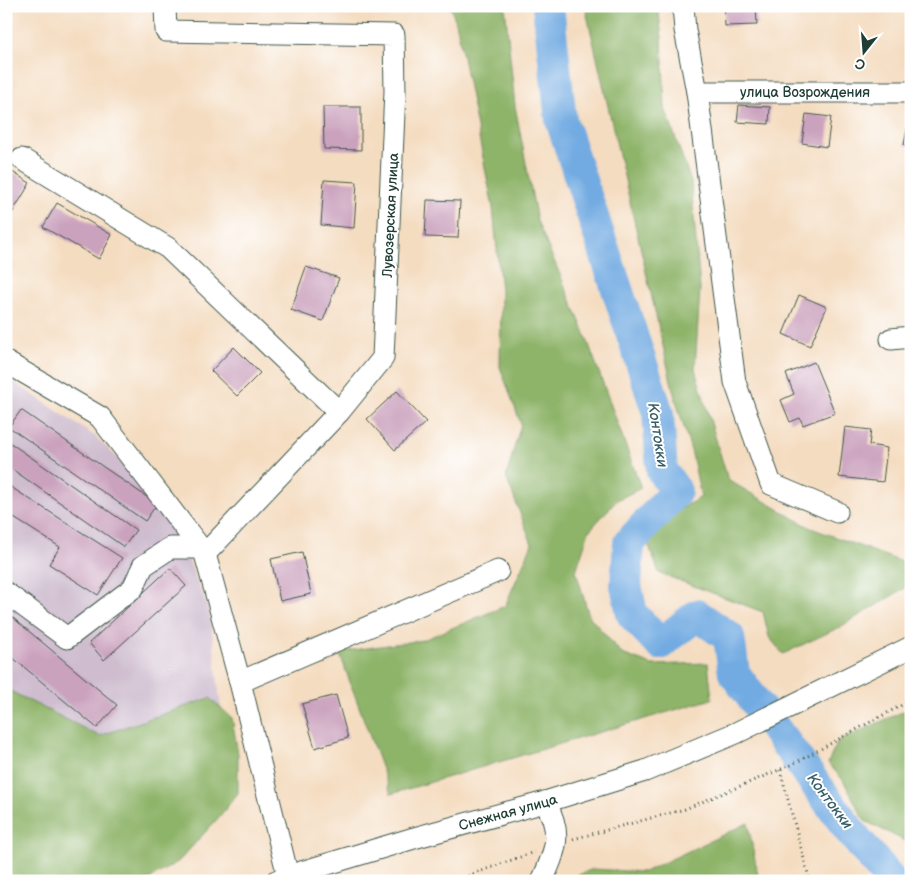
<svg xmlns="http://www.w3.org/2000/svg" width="917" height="887" viewBox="0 0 917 887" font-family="'Balsamiq Sans',sans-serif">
<rect width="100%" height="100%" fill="#fff"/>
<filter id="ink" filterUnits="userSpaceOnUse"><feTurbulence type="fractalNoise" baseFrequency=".02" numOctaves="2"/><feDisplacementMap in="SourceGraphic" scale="10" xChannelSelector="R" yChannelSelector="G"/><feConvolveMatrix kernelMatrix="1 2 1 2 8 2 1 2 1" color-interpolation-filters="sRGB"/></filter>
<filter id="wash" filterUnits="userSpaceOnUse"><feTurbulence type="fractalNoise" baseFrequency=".0096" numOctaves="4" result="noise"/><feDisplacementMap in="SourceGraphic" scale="20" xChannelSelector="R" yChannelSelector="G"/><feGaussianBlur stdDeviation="1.12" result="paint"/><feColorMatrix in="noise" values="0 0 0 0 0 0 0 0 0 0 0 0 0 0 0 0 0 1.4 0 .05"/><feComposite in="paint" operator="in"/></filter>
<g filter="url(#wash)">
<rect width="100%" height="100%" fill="#f4dcc0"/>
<path fill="#cfbdcf" d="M6 377 96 437 157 497 185 551 210 614 221 709 106 741 6 700Z"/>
<path fill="#8eb469" stroke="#56784e" d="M450 6H505L515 106 537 221 584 331 641 488 617 500 589 531 576 571 589 616 622 654 652 665 708 663 712 699 391 794 339 652 423 640 505 606 532 544 506 477 521 424 500 367 501 291 493 208 456 22Z
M585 6H658L662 38 665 108 691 182 700 289 695 369 728 480 811 528 902 562 908 586 840 627 783 654 769 637 763 612 659 573 648 543 672 514 701 497 692 454 674 394Z
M6 689 99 736 210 698 232 718 238 754V793L219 817 179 861 146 881H6Z
M911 708V844L865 821 843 780 828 763 838 741Z
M748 823 759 881H563L593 869 644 872Z"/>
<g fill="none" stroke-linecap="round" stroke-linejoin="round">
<path stroke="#72abe2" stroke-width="32" d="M548 6 561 120 658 413 662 471 676 491 629 543 626 585 632 614 660 644 697 615 729 637 734 673 850 831 891 881"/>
</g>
<g id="blocks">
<path fill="#cba2be" d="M724 6H756L757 25 725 26Z
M739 105 770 107 769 124 737 122Z
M323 107H361V150L324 149Z
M806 114 831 117 827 147 802 143Z
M908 124 911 125V146L904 145Z
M6 168 30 183 11 215 6 212Z
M324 180 357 182 354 228 321 225Z
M427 200 460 201 458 238 425 237Z
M57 203 112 235 99 259 43 227Z
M306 267 339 278 323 321 291 310Z
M799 295 827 307 810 346 783 334Z
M234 347 260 373 237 396 211 371Z
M814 362 835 413 803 425 800 418 790 422 781 400 794 394 786 374Z
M397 391 426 422 395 450 367 419Z
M21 410 157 504 145 521 9 427Z
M845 427 871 430 869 445 887 448 883 482 839 477Z
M6 440 136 530 124 547 6 465Z
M6 484 122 558 98 595 49 564 60 547 6 513Z
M302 552 311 594 280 601 271 559Z
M170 568 186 586 104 660 89 643Z
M6 612 117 705 97 728 6 652Z
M336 695 348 738 315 748 302 704Z"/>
</g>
</g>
<g filter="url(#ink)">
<use href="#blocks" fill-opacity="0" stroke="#3f5549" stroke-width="1"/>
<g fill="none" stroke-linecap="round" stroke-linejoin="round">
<defs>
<g id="minor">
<path d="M165 6 166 31 394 35 395 91 383 358 339 412 205 554"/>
<path d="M683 6 685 30 697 92 735 382 771 484 837 512"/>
<path id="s1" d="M697 92H911"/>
<path d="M22 159 168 248 339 412"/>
<path d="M891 339 911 337"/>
<path d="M6 362 100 417 205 554 240 682 288 876"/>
<path d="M6 593 67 638 133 588 143 566 170 548H201"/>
<path d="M240 682 498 571"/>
<path id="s2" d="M276 881 288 876 414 838 545 802 645 771 736 733 911 647"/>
<path d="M542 881C556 850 563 833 545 802"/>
</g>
</defs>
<use href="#minor" stroke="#3f5549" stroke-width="23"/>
<path stroke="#3f5549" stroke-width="3" stroke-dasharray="1 4" stroke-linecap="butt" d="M780 770 810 881
M573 839 685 809 791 765 911 700
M454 881 534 852"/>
<use href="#minor" stroke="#fff" stroke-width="21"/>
</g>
</g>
<g text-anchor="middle" stroke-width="4" stroke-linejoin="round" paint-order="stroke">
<g font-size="14" fill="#1f3d34" stroke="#fff">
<text dy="5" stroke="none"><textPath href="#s1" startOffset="108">улица Возрождения</textPath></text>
<text transform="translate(390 215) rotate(-87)" y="5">Лувозерская улица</text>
<text dy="5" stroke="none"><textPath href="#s2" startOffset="242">Снежная улица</textPath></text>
</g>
<g font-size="15" font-style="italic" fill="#385e68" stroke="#fff">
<text transform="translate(658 435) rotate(81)" y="5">Контокки</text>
<text transform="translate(830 801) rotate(53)" y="5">Контокки</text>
</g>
</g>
<rect width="917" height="887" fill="none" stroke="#fff" stroke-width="25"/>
<g transform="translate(864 52) rotate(197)" stroke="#ffffff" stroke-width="4" paint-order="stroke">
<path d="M0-4L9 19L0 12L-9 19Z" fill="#1f3d34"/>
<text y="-8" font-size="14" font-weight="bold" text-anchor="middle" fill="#1f3d34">С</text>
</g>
</svg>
